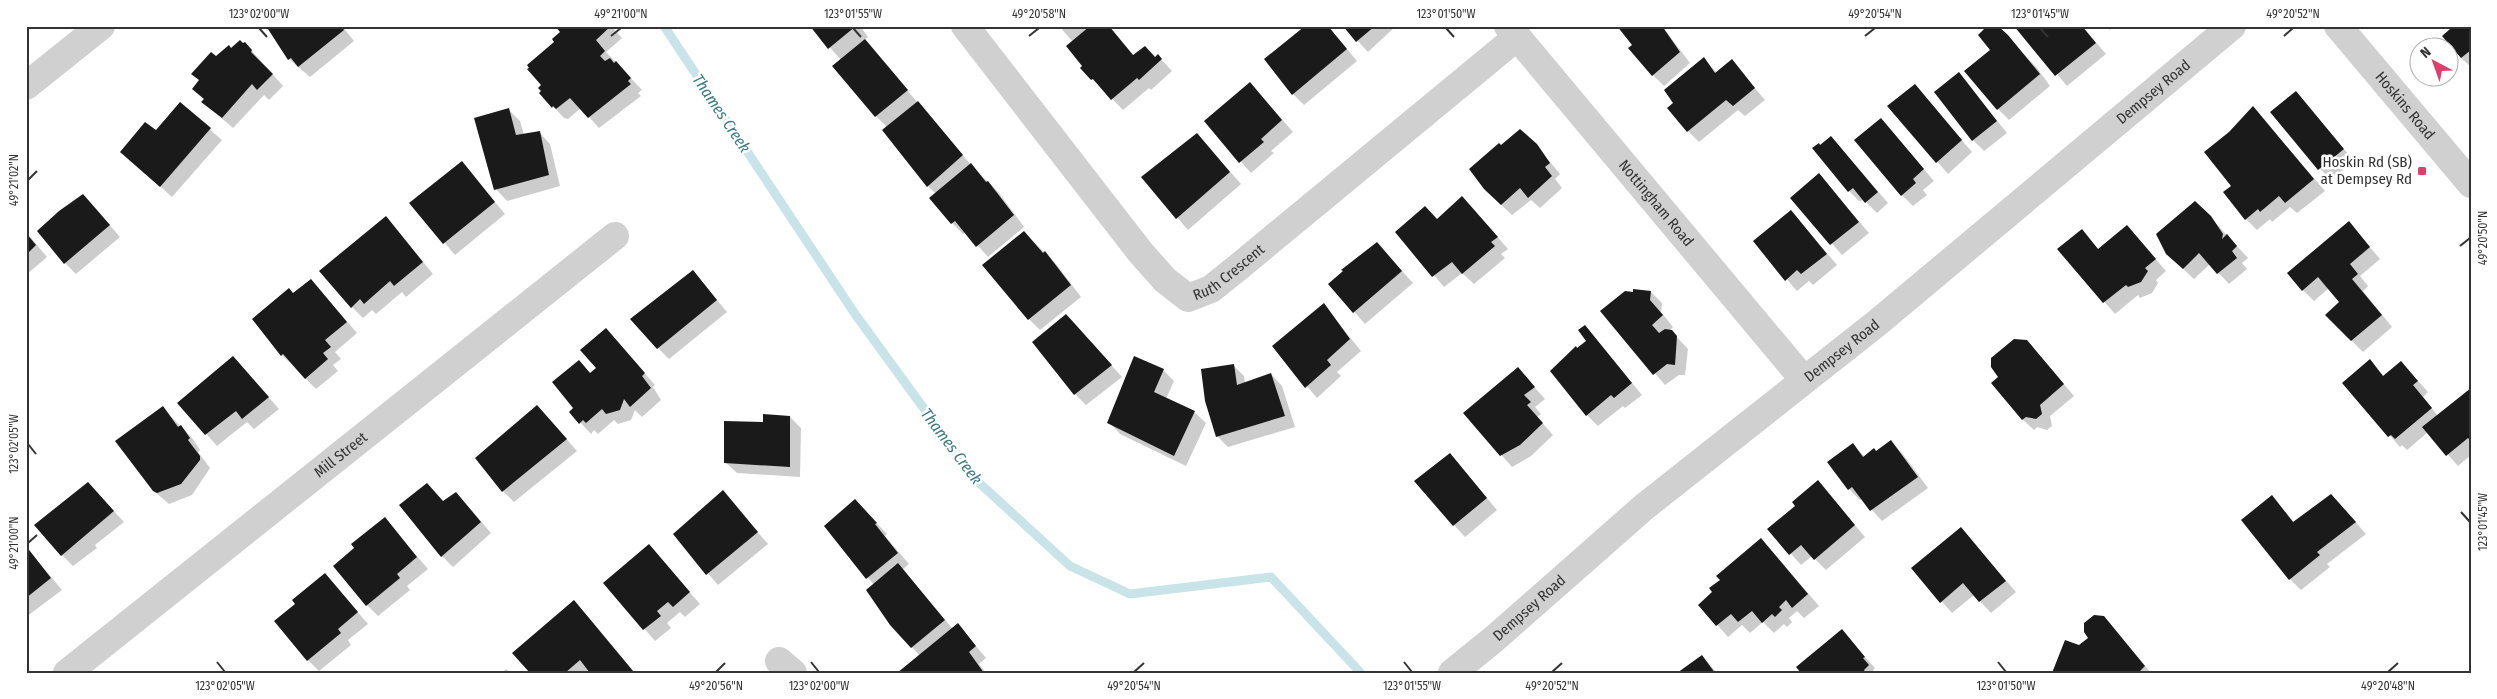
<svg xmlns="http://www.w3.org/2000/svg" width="2497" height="699" viewBox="0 0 2497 699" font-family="'Fira Sans Condensed',sans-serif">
<rect width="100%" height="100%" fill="#fff"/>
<path fill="#0003" d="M267 26H342L354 41 310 77 289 59Z
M558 26H611L622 38 606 52 642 90 638 93 641 96 599 128 581 108 568 119 564 118 541 93 556 42 562 33Z
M811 26H860L868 37 864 40 971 165 999 193 1024 227 988 257 966 232 963 234 952 223 936 194 928 186 888 128 876 116 841 60Z
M1059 26H1109L1134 56 1156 58 1158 56 1172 71 1151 90 1149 88 1123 110 1082 68 1084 66 1073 42Z
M1328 26 1357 61 1304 105 1293 94Z
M1344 26H1396L1368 52Z
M1619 26H1662L1690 63 1664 86 1653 75Z
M1997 26 2037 68 2050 86 2009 120 1998 109 1991 50Z
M2016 26H2082L2106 54 2067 86Z
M2107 26H2115L2110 30Z
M2471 26V67L2461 58 2452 29Z
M245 43 283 86 269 100 264 95 233 128 203 102 205 100 200 81 216 58Z
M1704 59 1717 73 1732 61 1765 100 1745 116 1738 110 1699 142 1688 131 1674 104Z
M1959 74 2007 133 1984 151 1973 140Z
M1915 86 1972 152 1948 174 1889 106Z
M2296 93 2354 161 2330 180 2272 112Z
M1261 95 1293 132 1271 151 1274 153 1251 173 1205 121Z
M180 104 222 140 172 197 122 152 156 132Z
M2253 108 2325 191 2297 213 2290 207 2272 222 2270 219 2257 230 2246 219 2233 186 2229 133Z
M509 110 520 121 524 135 539 132 550 144 560 186 507 201 496 189Z
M1881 119 1934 181 1923 190 1927 195 1913 206 1902 195Z
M1197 134 1241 184 1188 230 1143 178Z
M1831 137 1888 203 1877 213 1863 199 1860 202 1849 191 1821 147Z
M1536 145 1560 174 1555 179 1562 188 1540 208 1531 200 1512 215 1496 200 1501 147Z
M462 163 505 214 455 255 411 203Z
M1819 175 1869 233 1842 255 1792 198Z
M94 207 120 237 76 274 65 263Z
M1473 209 1508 249 1501 254 1505 258 1474 284 1462 273 1444 287 1397 232Z
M1791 211 1837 265 1813 285 1809 281 1797 291 1754 241Z
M386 217 433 274 406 297 402 292 376 314 372 310 363 318 352 307Z
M2210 217 2248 258 2242 263 2247 269 2229 284 2210 264 2194 279 2179 265Z
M2349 223 2380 259 2360 276 2368 286 2363 291 2392 327 2363 352 2326 315 2341 302 2329 288 2314 301 2303 290Z
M2127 226 2166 271 2156 280 2158 283 2152 293 2140 298 2138 295 2115 314 2059 249 2082 231 2099 250Z
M26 232 47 257 26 275Z
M1024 232 1056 264 1081 297 1040 330 1029 319Z
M1377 243 1413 283 1365 324 1330 284Z
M311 280 357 333 335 352 341 359 333 365 338 371 316 389 282 355 253 320 294 294Z
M703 283 727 312 669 359 658 348Z
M1651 292 1662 303 1661 312 1673 327 1669 331H1671L1688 349 1685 375H1679L1665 385 1602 312Z
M1324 305 1361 351 1337 372 1341 376 1317 398 1273 346Z
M1066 315 1122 377 1086 405 1075 394Z
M1585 326 1642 395 1625 408 1623 406 1598 426 1587 415 1577 350 1588 341Z
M606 330 655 385 653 387 661 400 642 417 635 410 631 420 618 424 614 420 598 434 594 430 591 434 571 412 575 408 579 362 591 374 597 369Z
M2027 341 2074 396 2050 416 2052 426 2047 430 2037 427 2034 430 2022 419 2000 377Z
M2369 361 2384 376 2401 362 2428 392 2423 397 2438 416 2471 389V455L2458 466 2428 432 2407 450 2402 445 2400 447 2344 383Z
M1233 365 1244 376 1245 384 1271 374 1282 386 1295 427 1228 447 1217 436Z
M244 369 279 409 254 429 247 422 217 446 179 403Z
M1518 369 1545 399 1535 407 1541 414 1537 417 1553 435 1531 456 1512 467 1465 413Z
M1163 370 1174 381 1166 399 1194 412 1206 423 1186 466 1120 434 1109 422Z
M163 408 192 438 200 450 198 452 210 468 192 495 169 504 154 491Z
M790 417 801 428 800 477 737 473 725 462 764 423Z
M548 418 577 451 514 502 503 491Z
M1891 442 1902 453 1928 488 1882 521 1862 499 1860 500 1849 489 1853 445 1865 457 1876 452Z
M1450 454 1497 510 1465 537 1454 525Z
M1818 482 1865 537 1826 570 1812 556 1801 565 1769 529 1797 506Z
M723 492 768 544 718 585 674 534Z
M98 494 124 522 95 545 97 548 73 566 62 555Z
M2272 497 2295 523 2342 507 2366 534 2327 564 2330 567 2301 590 2290 579Z
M443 502 467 505 491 533 453 567 442 556Z
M866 512 887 534 885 536 909 564 902 570 953 629 958 625 986 658 979 664 986 673H899L920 656 891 624 874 585 826 526Z
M384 518 428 569 407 586 410 590 378 616 367 605 356 549Z
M1961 529 2016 592 1991 613 1974 595 1952 613 1913 569Z
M649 546 700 604 685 617 680 612 667 623 671 628 655 641 605 583Z
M26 547 62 590 26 617Z
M1772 551 1819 606 1804 618 1797 611 1789 618 1792 622 1787 627 1784 624 1774 633 1763 622 1750 633 1742 625 1728 637 1700 605Z
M325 574 368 624 348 640 351 645 319 671 308 660 296 604Z
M574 602 585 613 635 673H531Z
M2103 617 2151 673H2053L2090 638Z
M1842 631 1875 668 1873 670 1875 673H1802Z
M1702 656 1717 673H1679Z
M506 669 510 673H502Z"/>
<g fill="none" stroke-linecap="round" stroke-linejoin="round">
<path stroke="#c9e4e9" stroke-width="9" d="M664 26 855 314 976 480 1070 566 1130 594 1271 577 1361 673"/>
</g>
<path fill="#1a1a1a" d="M266 26H341L344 30 298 67 291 58 288 60Z
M555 26H611L596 40 605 51 600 56 605 61 610 58 614 63 616 61 631 78 628 81 631 84 588 118 570 98 556 109 553 106 552 108 539 93 541 91 538 88 541 85 527 69 529 68 527 65 554 42 552 39 560 32Z
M810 26H856L828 49Z
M1090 26H1109L1133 55 1145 46 1155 57 1158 54 1162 59 1139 80 1137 78 1111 100 1093 79 1091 80 1080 68 1082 66 1066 46Z
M1305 26H1328L1347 49 1292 95 1264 59Z
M1343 26H1375L1356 42Z
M1617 26H1662L1680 52 1652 76 1628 48 1632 45Z
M1987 26H1998L2008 35 2040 74 1997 110 1964 71 1990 50 1978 35Z
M2014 26H2082L2096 43 2055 76Z
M2448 26H2471V50L2461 58 2442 36 2450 29Z
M865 39 908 90 875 117 832 66Z
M240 40 243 43 245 42 252 50 251 52 273 74 257 90 252 84 222 118 201 102 204 99 192 89 199 80 191 74 211 52 216 56 229 45 231 48Z
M1704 57 1715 73 1732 59 1755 88 1733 106 1726 100 1687 132 1667 108 1673 103 1664 90Z
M1959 72 1997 121 1972 141 1934 92Z
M1250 82 1282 120 1261 139 1264 142 1239 163 1204 121Z
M1915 84 1962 140 1936 163 1887 106Z
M2296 91 2344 149 2318 170 2270 112Z
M918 101 963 155 927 187 882 130Z
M180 102 211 128 160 187 120 152 145 122 156 130Z
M2253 106 2314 179 2285 203 2279 196 2260 212 2258 209 2245 220 2223 192 2231 186 2204 152 2229 132Z
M509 108 516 135 540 131 549 175 494 190 474 118Z
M1881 118 1924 169 1913 179 1916 183 1901 196 1854 140Z
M1520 129 1537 144 1550 163 1545 167 1552 176 1528 198 1520 188 1501 205 1484 189 1469 169 1499 143 1501 145Z
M1197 133 1230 172 1176 219 1141 177Z
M1831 136 1878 192 1865 203 1853 188 1848 192 1812 148 1819 143 1820 145Z
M462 161 495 202 443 244 409 203Z
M971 163 986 182 988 181 1014 215 976 247 955 221 951 224 929 198Z
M1819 173 1859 222 1830 245 1790 198Z
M83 194 110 225 64 264 37 231 59 211Z
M1462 196 1498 237 1491 242 1495 246 1462 274 1452 262 1432 277 1395 232 1425 206 1437 219Z
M2195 201 2211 216 2223 234 2222 239 2227 234 2237 246 2232 251 2237 258 2217 274 2199 253 2183 269 2166 254 2156 234Z
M1791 210 1827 254 1801 274 1797 270 1785 281 1753 241Z
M386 216 423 262 394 286 390 281 364 304 360 299 351 308 319 271Z
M2349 221 2370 247 2350 264 2358 274 2352 279 2382 315 2351 341 2325 315 2339 302 2318 277 2302 291 2287 273Z
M2127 225 2156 259 2145 268 2148 271 2141 282 2128 287 2126 285 2103 303 2057 249 2082 229 2098 249Z
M1024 231 1043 253 1045 251 1071 285 1028 320 982 265Z
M26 233 36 245 26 255Z
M1377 242 1402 271 1353 313 1328 284 1343 271 1341 270Z
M693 270 717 300 657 349 630 319Z
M311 279 347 322 325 340 331 347 323 353 328 359 305 379 283 354 281 356 252 319 289 288 293 293Z
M1633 289 1651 291 1650 300 1663 315 1652 325 1659 333 1665 329 1672 330 1677 336 1675 365 1667 364 1653 375 1600 311 1625 291 1633 292Z
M1324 303 1350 339 1327 360 1331 365 1305 388 1272 346Z
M1066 314 1112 365 1074 395 1032 342Z
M1585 325 1632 383 1614 398 1611 395 1586 416 1550 371 1576 346 1577 348 1586 341 1578 330Z
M606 328 645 373 642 376 651 388 630 407 624 399 620 410 606 414 602 409 586 423 583 420 579 424 569 412 573 408 552 382 579 360 590 373 596 368 580 350Z
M2014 339 2027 340 2064 384 2040 405 2042 414 2036 419 2026 417 2022 420 1991 383 1998 377 1991 367V358Z
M233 356 269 397 242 419 236 411 205 435 177 403Z
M1134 356 1164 369 1154 392 1195 411 1174 456 1107 423Z
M2370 359 2383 376 2401 361 2418 381 2413 385 2432 408 2395 439 2391 435 2388 437 2342 383Z
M1234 364 1237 385 1271 373 1285 416 1216 437 1205 401 1201 369Z
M1518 367 1535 387 1524 395 1531 402 1527 405 1543 423 1520 445 1500 456 1463 413Z
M2471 388V441L2468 438 2446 456 2422 427Z
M537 405 567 439 502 492 475 458Z
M163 406 178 427 181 425 190 438 188 440 200 456V460L181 484 157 493 153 491 115 441Z
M763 414 790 416V467L724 463V421L763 422Z
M1891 440 1918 477 1870 511 1852 487 1848 490 1827 462 1853 443 1863 457 1874 448 1876 451Z
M1450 453 1487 498 1453 526 1414 481Z
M1818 480 1855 525 1814 560 1801 545 1789 555 1767 529 1795 506 1792 502Z
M88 482 114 511 61 556 34 525Z
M427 483 443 501 456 492 481 522 441 557 399 505Z
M723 490 758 532 706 575 673 534Z
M2331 494 2356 522 2317 552 2320 555 2289 580 2241 520 2272 495 2293 522Z
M855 499 877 523 875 524 898 553 866 579 824 526Z
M385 517 417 557 397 574 400 578 366 606 333 566 354 548 351 544Z
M1961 527 2006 581 1979 602 1963 583 1940 603 1911 568Z
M1761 538 1808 594 1792 608 1786 600 1779 607 1782 610 1775 617 1772 614 1762 623 1752 611 1738 622 1731 614 1716 626 1698 605 1712 592 1709 588 1720 580 1716 576Z
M649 544 690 592 673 607 668 602 657 611 661 616 643 630 603 583Z
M26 546 51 578 26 598Z
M898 563 945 620 911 648 890 625 866 590Z
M325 573 358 612 338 629 341 633 307 661 274 621 295 604 292 600Z
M574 600 633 671 632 673H590L580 660 565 673H530L512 653Z
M2094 615 2104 616 2145 666 2138 673H2052L2065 640 2079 645 2088 638 2084 632V623Z
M958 623 976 646 969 652 984 673H897Z
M1842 629 1865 657 1863 658 1869 665 1864 670 1866 673H1801L1796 667Z
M1702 655 1715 673H1677Z"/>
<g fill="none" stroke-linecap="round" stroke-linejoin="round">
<g stroke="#d0d0d0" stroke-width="28">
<path id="s1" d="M965 26 1141 253 1165 280 1188 298 1211 289 1236 269 1517 37"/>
<path id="s2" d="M1508 26 1804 380"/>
<path id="s3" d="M2338 26 2471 184"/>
<path d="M26 86 101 26"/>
<path d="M779 661 793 673"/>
<path id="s4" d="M67 673 615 236"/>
<path id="s5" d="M1452 673 1494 639 1644 507 1877 323 2232 26"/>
</g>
</g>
<path fill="none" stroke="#333" stroke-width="2" d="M259 28 267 37M853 28 861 37M1446 28 1454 37M2040 28 2048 37M611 36 621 28M1029 36 1039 28M1865 36 1875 28M2284 36 2293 28M28 180 37 171M2460 246 2470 238M28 444 36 454M2461 512 2470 522M28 543 37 535M217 662 225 672M811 662 819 672M1404 662 1412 672M1998 662 2006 672M716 672 725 663M1134 672 1144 663M1552 672 1562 663M2388 672 2398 663"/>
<rect fill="#e23c6d" stroke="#fff" stroke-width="2" x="2417" y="166" width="10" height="10" rx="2.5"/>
<g text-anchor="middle" stroke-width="5" stroke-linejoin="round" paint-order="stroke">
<g font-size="15" fill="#333" stroke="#fff">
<text dy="5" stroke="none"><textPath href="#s5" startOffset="911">Dempsey Road</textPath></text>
<text dy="5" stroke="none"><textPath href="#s3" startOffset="104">Hoskins Road</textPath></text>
<text dy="5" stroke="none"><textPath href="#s2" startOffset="231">Nottingham Road</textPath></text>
<text dy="5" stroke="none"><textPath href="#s1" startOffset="401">Ruth Crescent</textPath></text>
<text dy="5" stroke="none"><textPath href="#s5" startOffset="506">Dempsey Road</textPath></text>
<text dy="5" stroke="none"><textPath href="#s4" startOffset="350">Mill Street</textPath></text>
<text dy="5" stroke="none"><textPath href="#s5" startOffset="101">Dempsey Road</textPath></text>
</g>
<g font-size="15" fill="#333" stroke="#fff" text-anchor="end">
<text x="2412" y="167">Hoskin Rd (SB)<tspan x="2412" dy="17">at Dempsey Rd</tspan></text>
</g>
<g font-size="16" font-style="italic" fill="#3c7b88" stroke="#fff">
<text transform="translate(722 113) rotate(56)" y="6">Thames Creek</text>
<text transform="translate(952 446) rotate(53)" y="6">Thames Creek</text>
</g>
</g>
<rect width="2497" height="699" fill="none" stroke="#ffffff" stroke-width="55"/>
<g transform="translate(2434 62) rotate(319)"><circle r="24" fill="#ffffff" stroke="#adadad"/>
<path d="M0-4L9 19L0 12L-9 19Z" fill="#e23c6d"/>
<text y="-8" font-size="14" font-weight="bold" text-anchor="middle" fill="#333333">N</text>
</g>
<rect x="28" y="28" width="2442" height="644" fill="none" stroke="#333" stroke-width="2"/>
<g font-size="12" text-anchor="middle" fill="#333">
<text x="259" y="18">123°02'00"W</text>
<text x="621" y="18">49°21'00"N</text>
<text x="853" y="18">123°01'55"W</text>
<text x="1039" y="18">49°20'58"N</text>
<text x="1446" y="18">123°01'50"W</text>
<text x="1875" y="18">49°20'54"N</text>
<text x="2040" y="18">123°01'45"W</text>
<text x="2293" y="18">49°20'52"N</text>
<text transform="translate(14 180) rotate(-90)" y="4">49°21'02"N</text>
<text transform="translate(2483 238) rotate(-90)" y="4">49°20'50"N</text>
<text transform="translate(14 444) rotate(-90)" y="4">123°02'05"W</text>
<text transform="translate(2483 522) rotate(-90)" y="4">123°01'45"W</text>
<text transform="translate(14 543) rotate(-90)" y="4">49°21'00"N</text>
<text x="225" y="690">123°02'05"W</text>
<text x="716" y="690">49°20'56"N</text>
<text x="819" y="690">123°02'00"W</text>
<text x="1134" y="690">49°20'54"N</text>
<text x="1412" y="690">123°01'55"W</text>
<text x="1552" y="690">49°20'52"N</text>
<text x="2006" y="690">123°01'50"W</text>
<text x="2388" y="690">49°20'48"N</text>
</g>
</svg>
